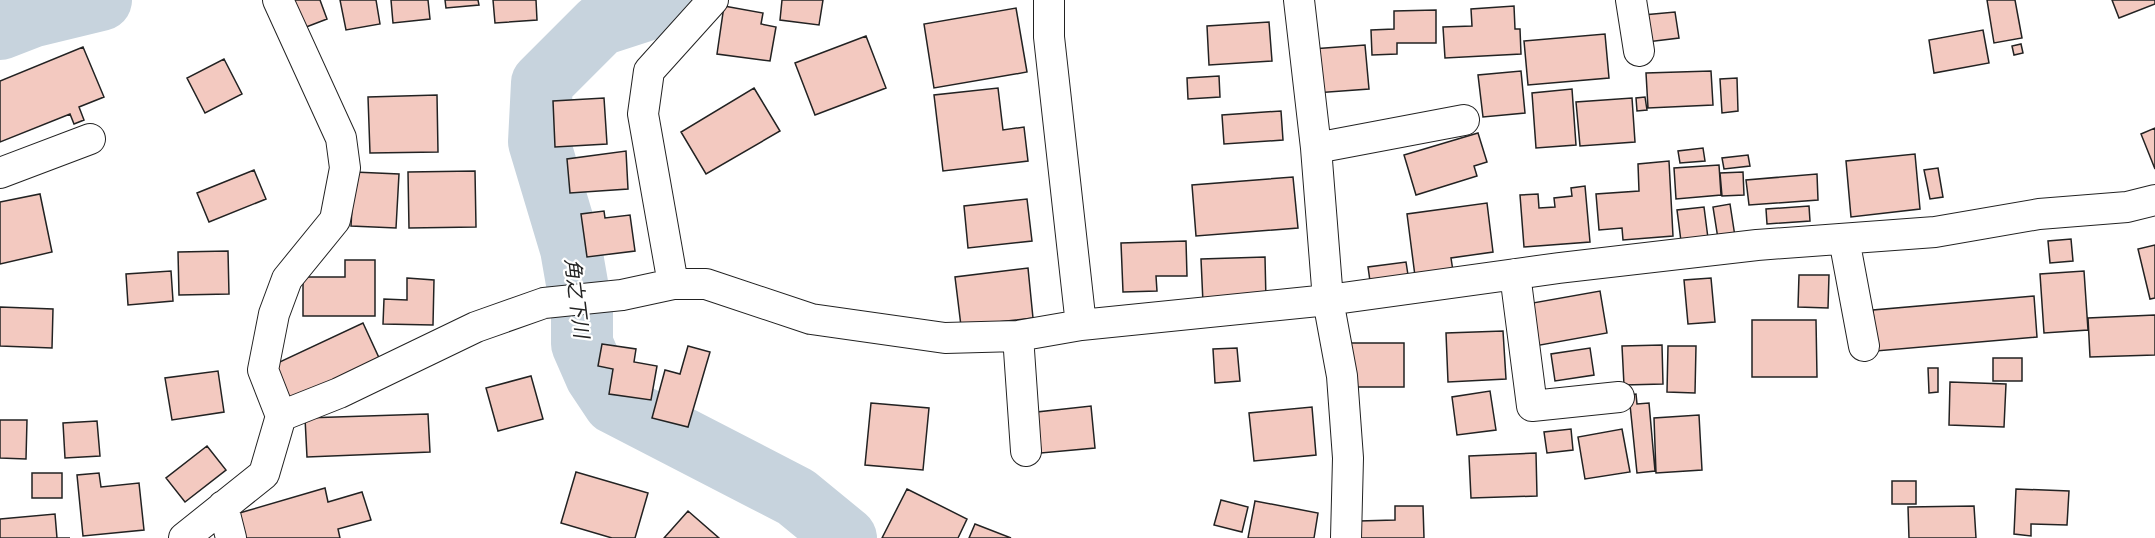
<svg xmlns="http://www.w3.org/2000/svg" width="2155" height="538" viewBox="0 0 2155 538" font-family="Lato,'Noto Sans JP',sans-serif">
<rect width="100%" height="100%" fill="#fff"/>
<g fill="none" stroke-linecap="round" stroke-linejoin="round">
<path stroke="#c7d3dd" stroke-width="62" d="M677 0 600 25 542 83 539 142 571 249 582 312V344L596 376 614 403 796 497 846 538
M0 29 31 17 101 0"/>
</g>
<path fill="#f3c9c0" stroke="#222" stroke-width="1.5" d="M291 0H320L327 19 301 29Z
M340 0H376L380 24 346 30Z
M391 0H428L430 19 393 23Z
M445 0H478L479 5 446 8Z
M493 0H536L537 20 495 23Z
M782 0H823L819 25 780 20Z
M1987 0H2015L2022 38 1994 43Z
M2112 0H2155V4L2119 18Z
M724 6 763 13 761 24 776 27 770 61 717 54Z
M1514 6 1515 29H1520L1521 54 1445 58 1443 27 1472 26 1471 9Z
M1016 8 1027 72 934 88 924 24Z
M1436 10V43H1397V54L1372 55 1371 30 1394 29V11Z
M1675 12 1679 38 1647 42 1643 15Z
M1269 22 1272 61 1209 65 1207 26Z
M1983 30 1989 63 1934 73 1929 40Z
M1605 34 1609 78 1528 85 1524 41Z
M866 36 886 88 815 115 795 63Z
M2021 44 2023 53 2014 55 2012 46Z
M1365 45 1369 89 1315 93 1312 49Z
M83 47 104 97 79 107 84 120 74 124 70 114 0 142V81Z
M224 59 242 94 205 113 187 78Z
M1521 71 1525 113 1483 117 1478 75Z
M1711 71 1713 105 1648 108 1646 73Z
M1219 76 1220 97 1188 99 1187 78Z
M1737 78 1738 111 1722 113 1720 79Z
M754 88 780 131 706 174 681 132Z
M998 88 1003 130 1024 127 1028 161 943 171 934 95Z
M1572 89 1576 145 1536 148 1532 93Z
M437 95 438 152 370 153 368 97Z
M1645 97 1647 110 1637 111 1636 98Z
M604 98 607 144 555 147 553 101Z
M1632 98 1635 142 1580 146 1576 102Z
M1281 111 1283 140 1224 144 1222 115Z
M2155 128V169L2141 134Z
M1478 133 1487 162 1474 166 1477 176 1416 195 1404 155Z
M1703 148 1705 161 1680 163 1678 151Z
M626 151 628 189 570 193 567 159Z
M1915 154 1920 209 1851 217 1846 161Z
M1748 155 1750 166 1724 169 1722 158Z
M1669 161 1673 236 1623 240 1622 228 1599 230 1596 194 1639 191 1638 164Z
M1719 165 1721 195 1676 199 1674 168Z
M1938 168 1943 197 1930 199 1924 170Z
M254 170 266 199 209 222 197 193Z
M475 171 476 227 409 228 408 172Z
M354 172 399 174 396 228 351 226Z
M1743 172 1744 195 1722 196 1720 173Z
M1817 174 1818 200 1749 205 1746 180Z
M1293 177 1298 228 1196 236 1192 185Z
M1585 186 1590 242 1524 247 1520 195 1538 194 1539 208 1555 207 1554 198 1572 196 1571 188Z
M40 194 52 252 0 264V202Z
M1027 199 1032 241 968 248 964 206Z
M1487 203 1493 252 1451 258 1453 271 1415 276 1407 214Z
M1730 204 1736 243 1719 245 1713 207Z
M1809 206 1810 221 1767 224 1766 209Z
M1704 207 1709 246 1682 249 1677 210Z
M604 211 605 218 630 215 635 251 587 257 581 214Z
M2071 239 2073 261 2050 263 2048 241Z
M1186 241 1187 276H1156L1157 291 1123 292 1121 243Z
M2155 245V298L2150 299 2138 249Z
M228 251 229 294 179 295 178 252Z
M1265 257 1266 301 1203 303 1201 259Z
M345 260H375V316H303V277H345Z
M1406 262 1408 275 1370 281 1368 267Z
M1028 268 1033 318 961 326 955 277Z
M171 271 173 301 128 305 126 274Z
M2084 271 2088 330 2044 333 2040 274Z
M1799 275H1829L1828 308 1798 307Z
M407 278 434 280 433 325 383 324 384 299 407 300Z
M1711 278 1715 322 1688 324 1684 280Z
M1600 291 1607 333 1535 346 1527 304Z
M2034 296 2037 337 1876 351 1873 310Z
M0 307 53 309 52 348 0 346Z
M2155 315V355L2090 357 2088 318Z
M1752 320H1816L1817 377H1752Z
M363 323 380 360 288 403 271 366Z
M1503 331 1506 379 1448 382 1446 333Z
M1350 343H1404V387H1349Z
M602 344 636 349 634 362 657 366 651 400 609 394 613 369 598 366Z
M1662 345 1663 384 1624 385 1622 346Z
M688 346 710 352 688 427 652 418 665 370 680 374Z
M1668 346H1696L1695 393 1667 392Z
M1237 348 1240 381 1215 383 1213 349Z
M1590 348 1594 375 1555 381 1551 354Z
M1993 358H2022V381H1993Z
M1928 368H1938V392L1929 393Z
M218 371 224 412 172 420 165 378Z
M531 376 543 419 498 431 486 388Z
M1950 382 2006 384 2004 427 1949 425Z
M1490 391 1496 430 1457 435 1452 397Z
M1636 394 1637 404 1649 403 1655 471 1637 473 1629 395Z
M871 403 929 408 923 470 865 465Z
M1091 406 1095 448 1041 453 1037 412Z
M1312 407 1316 455 1254 461 1249 413Z
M428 414 430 452 307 457 305 418Z
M1699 415 1702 470 1656 473 1654 418Z
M0 420H27L26 459 0 458Z
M97 421 100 456 65 458 63 423Z
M1571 429 1573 450 1547 453 1544 432Z
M1622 429 1630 472 1585 479 1578 437Z
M207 446 226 470 185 502 166 478Z
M1536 453 1537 496 1471 498 1469 456Z
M576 472 648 493 635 538H612L561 523Z
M32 473H62V498H32Z
M99 473 101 487 139 483 144 530 83 536 77 475Z
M1892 481H1916V504H1892Z
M325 488 328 502 362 492 371 520 338 529 340 538H243L236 514Z
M907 489 967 519 958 538H882Z
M2016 489 2069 491 2067 525 2031 524V536L2014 534Z
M1221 500 1248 507 1242 532 1214 525Z
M1255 501 1318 513 1314 538H1248Z
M1395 506H1423L1424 538H1360L1359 521 1395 520Z
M1974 506 1976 538H1909L1908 507Z
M688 511 719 538H664Z
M55 514 57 538H70H0V519Z
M975 524 1011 538H969Z"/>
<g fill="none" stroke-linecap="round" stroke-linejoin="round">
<defs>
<path id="minor" d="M1049 0V37L1081 325
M1299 0 1316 148 1328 300 1342 376 1348 458 1346 538
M1631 0 1639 51
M1316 148 1464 120
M0 173 90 139
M1844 239 1864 346
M1515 274 1532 406 1619 397
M673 284 643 114 649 71 713 0
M1018 336 1026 451
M281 416 339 393 476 327 544 303 622 295 673 284H706L811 319 945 338 1018 336 1081 325 1328 300 1559 268 1757 245 1935 232 2039 214 2127 207 2155 200
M223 506 231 538
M184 538 264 474 281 416 263 370 274 314 287 279 335 220 345 168 341 138 278 0"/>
</defs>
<use href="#minor" stroke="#222" stroke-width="32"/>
<use href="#minor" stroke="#fff" stroke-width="30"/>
</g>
<g text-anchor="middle" stroke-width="4.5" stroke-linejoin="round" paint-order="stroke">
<g font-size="20" font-style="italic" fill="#222" stroke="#fff">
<text transform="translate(577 298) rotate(83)" y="7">角之下川</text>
</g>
</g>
</svg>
